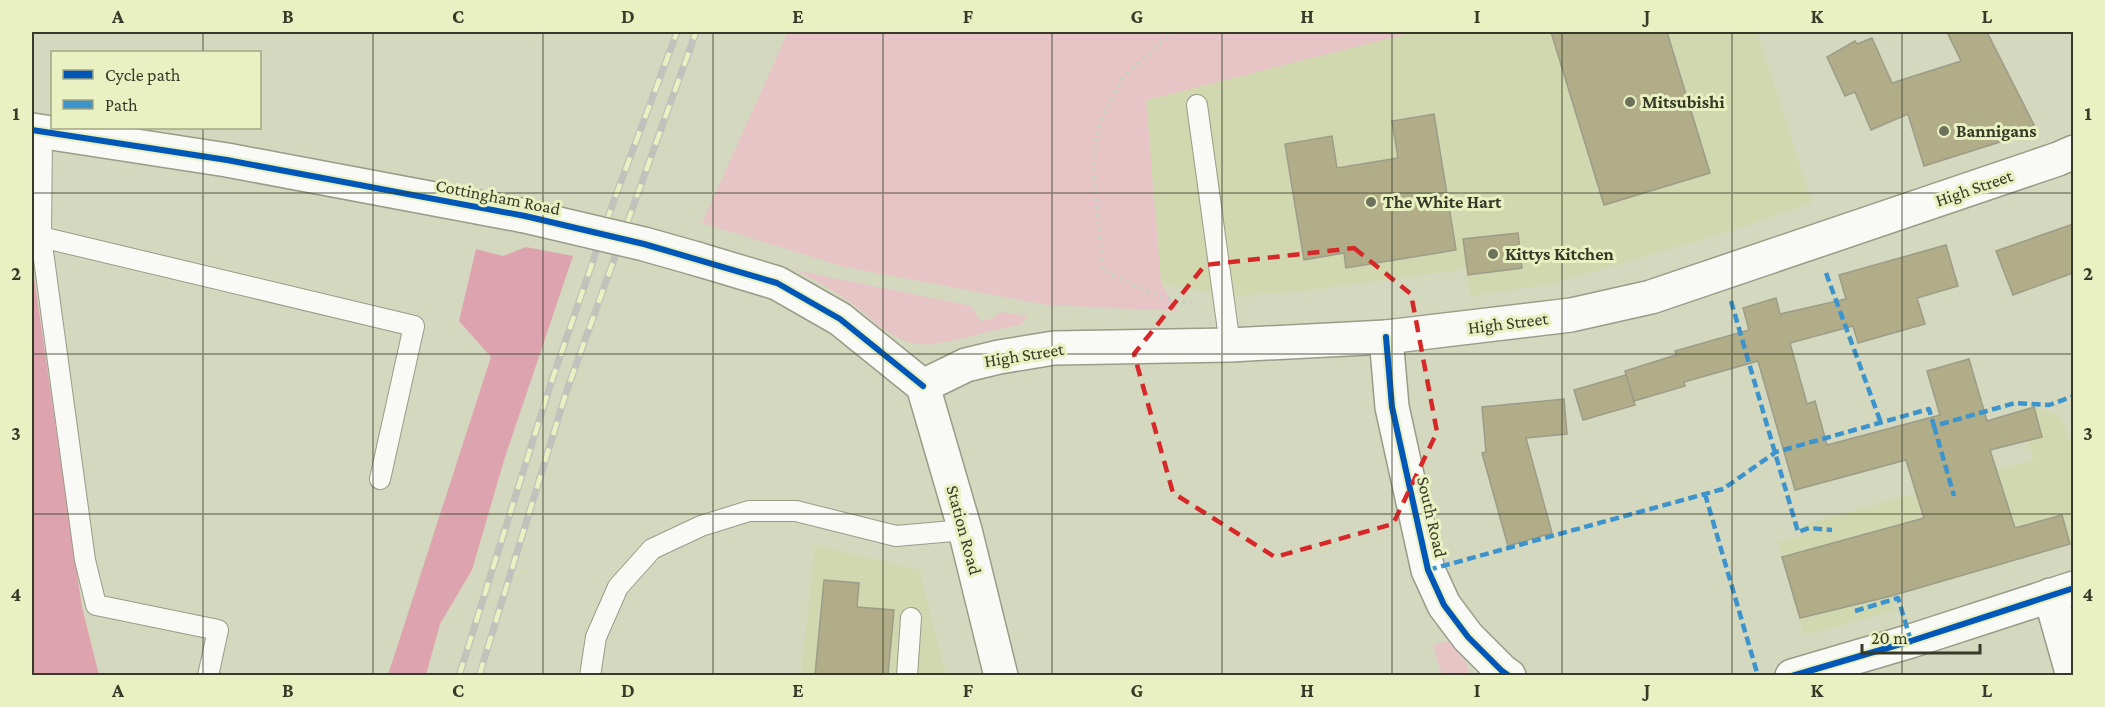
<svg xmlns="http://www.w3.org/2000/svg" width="2105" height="707" viewBox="0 0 2105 707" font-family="'Crimson Pro',serif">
<rect width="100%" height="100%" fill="#d4d8be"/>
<path fill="#d1d7ae" d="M1414 32H1757L1812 203 1731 231 1550 284 1471 296 1466 269 1293 292 1229 296 1161 283 1146 100Z
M2034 407 2060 416 2073 447V543L1891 596 1895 610 1805 635 1778 543 1805 535 1803 525 2034 460 2027 441Z
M815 545 919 570 946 675 801 676Z"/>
<path fill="#e7c5c7" d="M788 32H1414L1146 100 1161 283 1177 311 1047 305 845 267 702 223Z
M795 270 971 306 980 321 991 319 1001 312 1027 316 1021 325C991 329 961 341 931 344 898 348 875 321 851 303 833 290 815 280 795 270Z
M1450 641 1467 664 1469 675H1442L1433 645Z"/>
<path fill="#dda4b0" d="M526 247 573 256 505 457 472 570 440 624 426 675H388L491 357 459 321 476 249 503 256Z
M32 263 82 607 99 675H32Z"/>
<path fill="#b1ad89" stroke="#9c9c88" stroke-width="1.5" d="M1551 32H1667L1710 173 1604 205Z
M1947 32H1987L2034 125 2003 141 1924 166 1908 114 1871 130 1855 92 1845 96 1827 57 1855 41 1857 44 1872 38 1892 83 1961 61Z
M1434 114 1456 250 1346 268 1344 253 1304 260 1285 144 1332 136 1337 168 1398 158 1392 121Z
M2073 224V273L2013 295 1996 251Z
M1518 233 1522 268 1468 275 1463 239Z
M1946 245 1958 286 1917 298 1925 324 1858 343 1853 326 1790 343 1807 404 1815 401 1827 445 1940 415 1927 371 1969 359 1987 421 2034 407 2042 437 1990 450 2015 528 2062 515 2070 544 1891 596 1800 618 1782 557 1924 518 1906 460 1795 490 1758 361 1684 382 1685 386 1634 401 1625 371 1676 355 1677 357 1675 351 1749 330 1743 308 1776 298 1780 314 1846 299 1839 275Z
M1626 375 1635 405 1583 420 1574 390Z
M1564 399 1567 434 1526 438 1552 533 1508 546 1482 453 1486 452 1482 407Z
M824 580 859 583 857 607 894 610 888 675H815Z"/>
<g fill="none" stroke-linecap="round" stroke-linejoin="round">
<defs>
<path id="service" d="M1197 105 1230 345
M42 131 41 237 85 560 96 605 218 630 208 676
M41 237 414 326 380 479
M590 676 596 637 618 587 652 549 701 526 749 511H796L896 536 965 530
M907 676 911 618"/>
<path id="minor" d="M1386 337 1392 407 1428 570 1444 605 1468 637 1502 671 1509 676
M2050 595 2073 676
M1792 676 1911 641 2074 588"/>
<path id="tertiary" d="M32 130 227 160 525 216
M697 259 777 283 840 319 923 386"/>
<path id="secondary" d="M1001 676 965 530 923 386 966 365 999 357 1054 348 1230 345 1386 337 1571 315 1651 297 2058 159 2074 152"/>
</defs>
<use href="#service" stroke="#999c88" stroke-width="22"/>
<use href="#minor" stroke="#999c88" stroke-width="36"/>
<use href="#tertiary" stroke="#999c88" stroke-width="36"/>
<use href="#secondary" stroke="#999c88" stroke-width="36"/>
<path stroke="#cccec6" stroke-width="4" stroke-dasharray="3 4.5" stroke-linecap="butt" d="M1173 32 1122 78 1099 125 1093 164 1103 270C1131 284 1162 301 1194 303"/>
<use href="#service" stroke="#f9f9f5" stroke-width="20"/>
<use href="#minor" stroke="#f9f9f5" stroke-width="33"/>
<use href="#tertiary" stroke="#f9f9f5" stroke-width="33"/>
<use href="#secondary" stroke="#f9f9f5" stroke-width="33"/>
<defs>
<path id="rail" d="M459 676 551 383 613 203 677 32
M479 676 567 390 696 32"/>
</defs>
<use href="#rail" stroke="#c0c2bb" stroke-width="7"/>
<use href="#rail" stroke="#e9f0c1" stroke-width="4.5" stroke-dasharray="14" stroke-linecap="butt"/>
<defs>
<path id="tertiary-bridge" d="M525 216 644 244 697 259"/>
</defs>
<use href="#tertiary-bridge" stroke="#999c88" stroke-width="36" stroke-linecap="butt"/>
<use href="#tertiary-bridge" stroke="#f9f9f5" stroke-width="33"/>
<path stroke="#3d93cc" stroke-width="4.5" stroke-dasharray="9 4.5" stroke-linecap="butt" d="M1826 273 1881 423
M1731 301 1798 532 1809 528 1832 530
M1934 426 1954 496
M1705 494 1758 676
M1428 570 1723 489 1776 452 1929 409 1934 426 2015 403 2049 405 2074 396
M1855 611 1898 598 1911 641"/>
<defs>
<path id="cycleway" d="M32 130 227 160 525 216 644 244 777 283 840 319 923 386
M1386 337 1392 407 1428 570 1444 605 1468 637 1502 671 1509 676
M1792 676 1911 641 2074 588"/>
</defs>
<use href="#cycleway" stroke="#e9f0c1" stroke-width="10"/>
<use href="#cycleway" stroke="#0057b8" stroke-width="6"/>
</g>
<path fill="none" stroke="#d62828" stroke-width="4.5" stroke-dasharray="12 8" stroke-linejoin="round" d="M1354 248 1411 294 1437 432 1393 524 1275 557 1173 493 1134 354 1205 265Z"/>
<path fill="none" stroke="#373a28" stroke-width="1.5" stroke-opacity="0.55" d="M203 32V52M373 32V676M543 32V676M713 32V676M883 32V676M1052 32V676M1222 32V676M1392 32V676M1562 32V676M1732 32V676M1902 32V676M203 128V676M32 193H2074M32 354H2074M32 514H2074"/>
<g fill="#6e715c" stroke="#e9f0c1" stroke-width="2">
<circle cx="1630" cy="102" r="6"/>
<circle cx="1944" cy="131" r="6"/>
<circle cx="1371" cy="202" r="6"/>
<circle cx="1493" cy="254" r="6"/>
</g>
<g text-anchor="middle" stroke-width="6" stroke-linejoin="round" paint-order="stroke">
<g font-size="18" font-weight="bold" fill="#373a28" stroke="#e9f0c1" text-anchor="start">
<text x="1642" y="108">Mitsubishi</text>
<text x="1956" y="137">Bannigans</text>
<text x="1383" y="208">The White Hart</text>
<text x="1505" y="260">Kittys Kitchen</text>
</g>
<g font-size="18" fill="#373a28" stroke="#e9f0c1">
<text transform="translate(1974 188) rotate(-19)" y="6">High Street</text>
<text transform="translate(498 197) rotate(11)" y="6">Cottingham Road</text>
<text transform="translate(1508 323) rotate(-7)" y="6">High Street</text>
<text transform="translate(1024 355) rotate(-9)" y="6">High Street</text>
<text transform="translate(1432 517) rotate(77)" y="6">South Road</text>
<text transform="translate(964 530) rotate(75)" y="6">Station Road</text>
</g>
</g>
<rect width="2105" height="707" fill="none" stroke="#e9f0c1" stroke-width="66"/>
<rect x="51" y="51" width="210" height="78" fill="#e9f0c1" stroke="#a2a784" stroke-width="1.5"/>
<rect x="63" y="70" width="30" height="9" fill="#0057b8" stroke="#a2a784" stroke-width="1.5"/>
<text x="105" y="81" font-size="18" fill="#373a28">Cycle path</text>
<rect x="63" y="100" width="30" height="9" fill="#3d93cc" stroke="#a2a784" stroke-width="1.5"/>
<text x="105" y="111" font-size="18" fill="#373a28">Path</text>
<path d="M1862 644v9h118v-9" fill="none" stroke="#373a28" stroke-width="3"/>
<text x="1871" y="644" font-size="18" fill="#373a28" stroke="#e9f0c1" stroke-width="4.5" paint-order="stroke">20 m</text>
<rect x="33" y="33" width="2039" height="641" fill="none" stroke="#373a28" stroke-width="2"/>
<g font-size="20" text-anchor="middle" font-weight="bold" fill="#373a28">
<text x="118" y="23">A</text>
<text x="288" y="23">B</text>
<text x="458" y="23">C</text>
<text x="628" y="23">D</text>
<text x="798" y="23">E</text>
<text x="968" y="23">F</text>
<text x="1137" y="23">G</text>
<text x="1307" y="23">H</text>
<text x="1477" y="23">I</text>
<text x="1647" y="23">J</text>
<text x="1817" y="23">K</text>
<text x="1987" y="23">L</text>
<text x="16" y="120">1</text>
<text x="2088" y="120">1</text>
<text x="16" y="280">2</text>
<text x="2088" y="280">2</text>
<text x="16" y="440">3</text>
<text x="2088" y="440">3</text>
<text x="16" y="601">4</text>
<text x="2088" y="601">4</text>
<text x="118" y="697">A</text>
<text x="288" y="697">B</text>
<text x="458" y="697">C</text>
<text x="628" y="697">D</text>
<text x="798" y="697">E</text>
<text x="968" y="697">F</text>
<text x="1137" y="697">G</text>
<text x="1307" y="697">H</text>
<text x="1477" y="697">I</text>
<text x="1647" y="697">J</text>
<text x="1817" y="697">K</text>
<text x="1987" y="697">L</text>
</g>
</svg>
